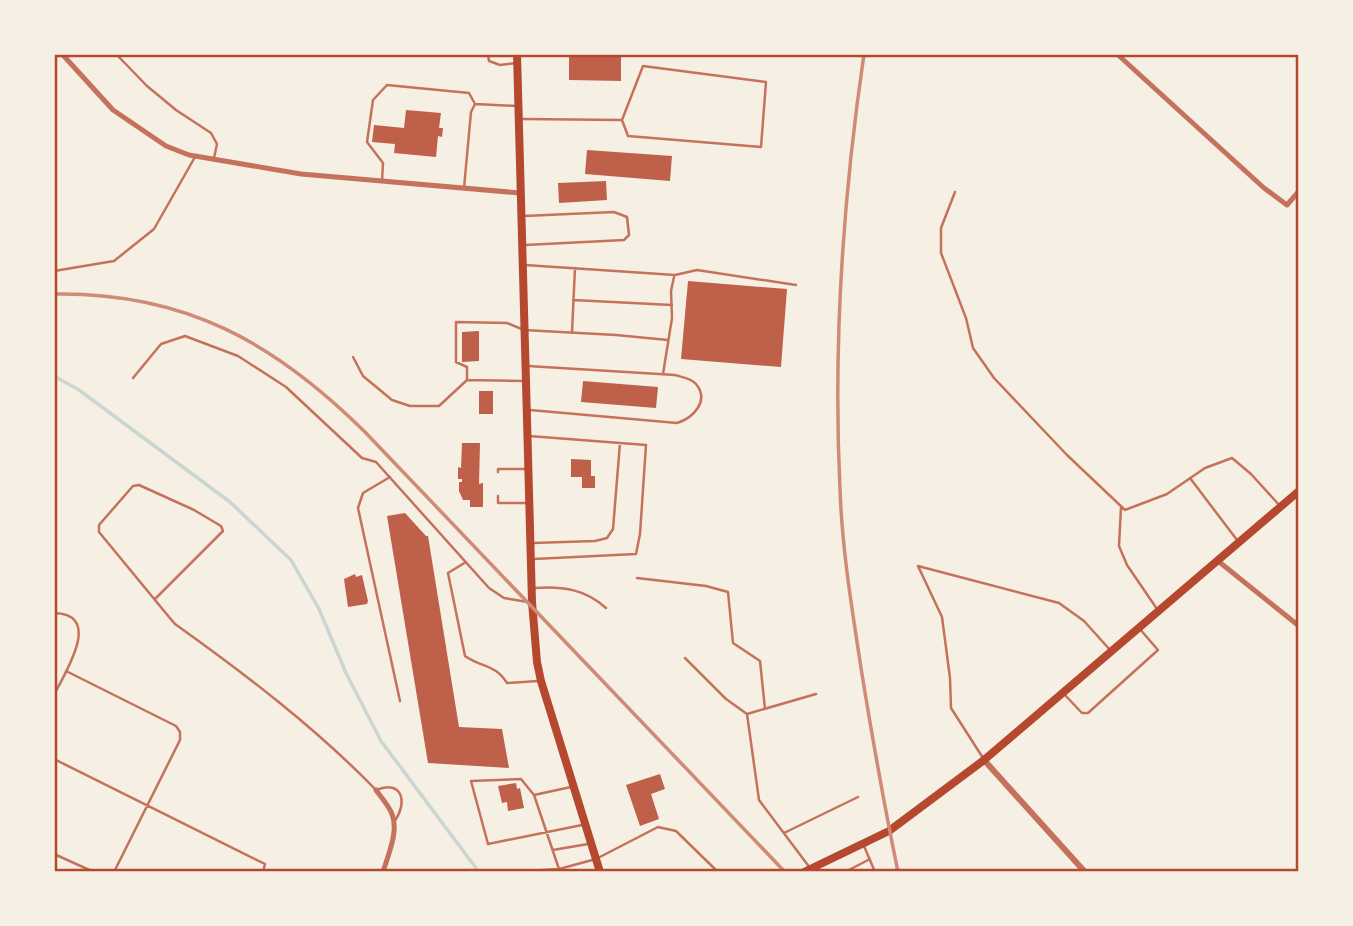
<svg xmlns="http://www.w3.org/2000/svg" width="1353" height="926" viewBox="0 0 1353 926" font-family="Lato,sans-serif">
<rect width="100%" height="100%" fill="#f6efe4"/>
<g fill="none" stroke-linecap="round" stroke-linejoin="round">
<path stroke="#c9d6d2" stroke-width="3.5" d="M54 376 79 390 230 502 291 560 319 609 346 673 381 741 479 872"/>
</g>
<path fill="#bf614a" d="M569 54H621V81L569 80Z
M406 110 441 113 439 128H443L442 137 438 136 436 157 394 153 395 144 372 142 374 125 404 128Z
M587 150 672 156 670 181 585 174Z
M606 181 607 200 559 203 558 183Z
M688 281 787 289 781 367 681 359Z
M479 331V361L462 362V332Z
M583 381 658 387 656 408 581 402Z
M479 391H493V414H479Z
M462 443H480L479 484 483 483V507H470V500H463L459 491V482H462V479H458V467L461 468Z
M571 459 591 460V476H595V488H582V477H571Z
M405 513 426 536H428L459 727 502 729 509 768 428 763 387 516Z
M355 574 356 577 362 575 368 601 367 604 348 607 344 579Z
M660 774 665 789 651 794 659 819 640 826 626 785Z
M516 783 517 789 520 788 524 808 508 811 507 802 502 803 498 786Z"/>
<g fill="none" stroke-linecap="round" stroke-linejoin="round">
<path stroke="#c5725c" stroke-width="2.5" d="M116 54 147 86 176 110 211 133 217 144 214 158
M488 54 489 61 500 65 516 63
M54 57 58 54
M475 104 517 106
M522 119 622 120 643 66 766 82 761 147 628 136 622 120
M382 181 383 163 367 142 373 100 387 85 469 93 475 104 471 112 464 188
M955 192 941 228V253L966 318 973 348 994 378 1067 455 1125 510 1167 494 1205 468 1232 458 1251 474 1280 506
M524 216 614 212 627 217 629 235 624 240 525 245
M525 265 675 275 697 270 796 285
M54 271 114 261 154 229 195 157
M573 300 672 305
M572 332 575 268
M353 357 363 376 392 400 410 406H439L467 380 525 381
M528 366 675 375C681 377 691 378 696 384 710 401 693 418 677 423L530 410
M663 374 672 318 671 291 674 277
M133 378 161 344 185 336 238 356 286 387 362 458 376 462 489 588 504 598 528 602
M467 380V367L456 362V322L507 323 524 330 616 335 668 340
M529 436 646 445 640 534 636 554 534 559
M498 472V469H528
M390 477 363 493 358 508 400 701
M1190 478 1237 540
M498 496V503H526
M1121 507 1119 546 1127 565 1157 609
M533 543 595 541 607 538 613 529 620 443
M466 562 448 573 465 656C482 668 495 664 507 683L538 681
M918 566 1059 603 1084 621 1111 651
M918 566 942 617 950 678 951 708 983 758
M637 578 706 586 728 592 733 643 760 661 765 709
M535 588C562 586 585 589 606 608
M155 599 223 531 221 526 194 510 139 485 133 486 99 525V532L169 617 175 624C245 674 316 728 376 790 403 779 408 803 394 822
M54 613C103 614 66 671 54 695
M685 658 726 699 747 714
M66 671 176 726 180 732V740L114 872
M1064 694 1082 713H1088L1158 650 1139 628
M54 759 265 864 263 872
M534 795 521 779 471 781 488 844 582 825
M784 833 858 797
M864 846 875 872
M553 850 588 844
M54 854 94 872
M810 868 759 800 747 714 816 694
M513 872 559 869 596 859 658 827 676 831 718 872
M560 872 534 795 571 787
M845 872 870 859"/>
<path stroke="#c5725c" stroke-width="5" d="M62 54 113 110 166 146 189 155 301 174 520 193
M1117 54 1264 188 1287 205 1299 191
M1218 561 1299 626
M376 790C381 797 389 806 392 814 399 831 388 855 383 872"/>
<path stroke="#c5725c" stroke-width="6" d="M984 760 1085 872"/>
<path stroke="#b5482f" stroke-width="8" d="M517 54 532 602 537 662 541 681 600 872
M804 872 889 831 984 760 1299 491"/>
<path stroke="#cf8b77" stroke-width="3.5" d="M864 54C843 197 833 344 840 489 842 549 852 609 861 668 872 736 884 804 898 872
M54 294C184 292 274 342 364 431L785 872"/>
</g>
<rect width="1353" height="926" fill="none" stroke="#f6efe4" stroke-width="112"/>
<rect x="56" y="56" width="1241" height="814" fill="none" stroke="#b5482f" stroke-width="2.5"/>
</svg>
